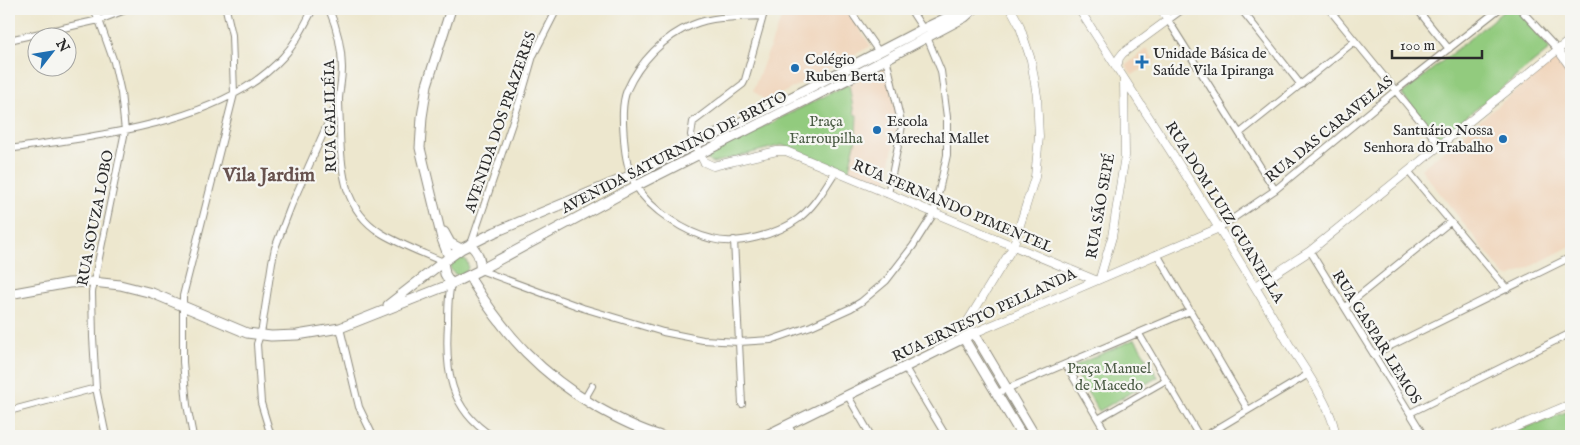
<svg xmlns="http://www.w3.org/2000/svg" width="1580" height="445" viewBox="0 0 1580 445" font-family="'IM FELL English',serif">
<rect width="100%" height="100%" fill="#f6f6f2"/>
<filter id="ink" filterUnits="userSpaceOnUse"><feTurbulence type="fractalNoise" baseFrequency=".02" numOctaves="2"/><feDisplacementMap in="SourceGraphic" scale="10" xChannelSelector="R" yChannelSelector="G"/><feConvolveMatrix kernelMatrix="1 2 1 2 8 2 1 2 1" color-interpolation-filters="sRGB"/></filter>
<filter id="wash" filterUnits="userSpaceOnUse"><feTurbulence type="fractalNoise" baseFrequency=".0096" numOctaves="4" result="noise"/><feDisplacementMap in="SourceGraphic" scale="20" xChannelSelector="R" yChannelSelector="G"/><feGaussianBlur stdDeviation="1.12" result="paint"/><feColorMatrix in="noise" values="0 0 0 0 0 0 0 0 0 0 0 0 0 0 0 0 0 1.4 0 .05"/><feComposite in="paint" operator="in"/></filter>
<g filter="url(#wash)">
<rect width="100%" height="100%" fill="#ede7ce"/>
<path fill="#f0d5bc" d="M785 9H789L803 17 807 9H842L849 14 871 46 766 102 753 90Z
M1147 48 1155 62 1132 75 1126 65Z
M1558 56 1571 72V246L1514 275 1509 277 1504 275 1421 169Z
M886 67 898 122 885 189 848 173 856 139 857 115 854 114 849 84Z"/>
<path fill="#92cb7e" stroke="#5e7b54" d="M1506 9H1517L1550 49 1439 139 1402 94Z
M849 84 854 114 857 115 856 139 848 173 782 145 713 163 707 160 708 154Z
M450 266a9 9 0 1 1 18 0a9 9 0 1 1-18 0Z
M1135 339 1158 377 1099 411 1072 367Z
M1571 410V436H1505Z"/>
</g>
<g filter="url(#ink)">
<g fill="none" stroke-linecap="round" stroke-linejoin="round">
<defs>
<path id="minor" d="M93 9 99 20 114 62 121 93 125 131 92 292 93 337 96 388 106 436
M329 9C337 28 342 47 342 68 342 78 340 88 339 98 339 109 340 121 340 132 341 171 344 210 381 233 399 244 423 253 443 262
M849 9 879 52
M910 9 923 29
M1183 9 1168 20 1275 190
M1241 9 1301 85
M1329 9 1440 145
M1417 9 1449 49
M1520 9 1558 50
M763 16C739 17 714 16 692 25 664 36 639 63 627 90 621 105 623 124 624 139 625 155 628 172 636 186 650 210 686 233 712 239 737 246 778 234 798 219 815 206 824 189 835 172
M9 40 99 20 128 9
M886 58 902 126 888 194
M1240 133 1355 41
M695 145 691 135 693 122 743 84 745 80 765 9
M9 149C93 136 223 124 283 57 296 43 304 26 313 9
M1408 171 1507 289
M1219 228 1275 190 1395 91 1499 9
M734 240 742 404
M471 244 522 94 533 56 557 9
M1310 251 1424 436
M1157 254 1248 410
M480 270 583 308 663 332 703 340 739 342 771 340 811 326 851 308 861 302 886 281 913 246 934 213 947 155V117L941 71 927 37
M451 284C448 296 448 309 448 323 445 369 449 409 492 436
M1345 307 1450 222
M340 328 359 407 373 436
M1139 334 1199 436
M1374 354 1571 257
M1066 365 1108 436
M904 366 946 436
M997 393 1190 311
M848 396 871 436
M584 400 592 386
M9 411 96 388
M1410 413 1571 333
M1098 419 1166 380
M788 425 794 436
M193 436 187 405 183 362V296L234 94 232 35 226 9
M271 436 261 403 257 344 262 328 272 262 275 248 291 206 339 98
M1205 436 1307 375"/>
<path id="tertiary" d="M1079 9C1151 120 1223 231 1290 346 1303 366 1336 414 1335 436
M1558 50 1571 68
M1117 68 1119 58 1123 53 1168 20 1161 9
M695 145 704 162 713 166 777 151H786L1095 280
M1100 278 1112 237 1125 156 1124 80
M1256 286 1310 251 1571 39
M971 330 974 333 1219 228
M963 337 966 324 1013 247 1035 177 1039 137 1037 96 1031 60 1019 24 1011 9
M1494 436 1571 404"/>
<path id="secondary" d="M444 232 450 243 461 249
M470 245C479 252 481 260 480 270
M449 257 442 239 420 148 422 117 427 85 451 9
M443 262 445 274 451 284
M470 275 473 283C506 336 541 374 595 406 616 418 638 429 661 436
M9 294 69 283 93 282 120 285 152 293 247 333 271 336 297 335 340 328 451 284 480 270 636 186 854 76 965 17 974 9
M388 305 443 262 461 249 495 232 639 172 788 99 923 29 965 9
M963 337 1022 436
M765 436 974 333 1035 436"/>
</defs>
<use href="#minor" stroke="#8c897c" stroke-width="8"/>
<use href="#tertiary" stroke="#8c897c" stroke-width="9"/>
<use href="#secondary" stroke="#8c897c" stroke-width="11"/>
<use href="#minor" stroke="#fff" stroke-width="6"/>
<use href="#tertiary" stroke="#fff" stroke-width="8"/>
<use href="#secondary" stroke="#fff" stroke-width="9"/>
</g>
</g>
<g fill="#1f6fb2" stroke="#f6f6f2" stroke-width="2">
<path d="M1139.5 54.5h5v5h5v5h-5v5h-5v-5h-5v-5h5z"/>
<circle cx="795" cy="68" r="5"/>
<circle cx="877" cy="130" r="5"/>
<circle cx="1503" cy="139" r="5"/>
</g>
<g text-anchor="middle" stroke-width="4.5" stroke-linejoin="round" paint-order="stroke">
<g font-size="15" fill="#2b2b2b" stroke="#f6f6f2" text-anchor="start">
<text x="1153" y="58">Unidade Básica de<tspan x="1153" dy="17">Saúde Vila Ipiranga</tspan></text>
<text x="805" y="64">Colégio<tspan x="805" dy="17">Ruben Berta</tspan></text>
<text x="887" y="126">Escola<tspan x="887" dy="17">Marechal Mallet</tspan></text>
<text x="1493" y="135" text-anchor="end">Santuário Nossa<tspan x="1493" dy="17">Senhora do Trabalho</tspan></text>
</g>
<g font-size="15" fill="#2b2b2b" stroke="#f6f6f2">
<text transform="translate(330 116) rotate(-91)" y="5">RUA GALILÉIA</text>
<text transform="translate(500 122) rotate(-71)" y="5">AVENIDA DOS PRAZERES</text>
<text transform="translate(1329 129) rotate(-39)" y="5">RUA DAS CARAVELAS</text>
<text transform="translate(674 152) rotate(-27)" y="5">AVENIDA SATURNINO DE BRITO</text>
<text transform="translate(953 206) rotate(23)" y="5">RUA FERNANDO PIMENTEL</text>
<text transform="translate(1100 206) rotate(-80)" y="5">RUA SÃO SEPÉ</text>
<text transform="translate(1225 212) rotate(58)" y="5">RUA DOM LUIZ GUANELLA</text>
<text transform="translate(95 218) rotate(-79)" y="5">RUA SOUZA LOBO</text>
<text transform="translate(984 315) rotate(-25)" y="5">RUA ERNESTO PELLANDA</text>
<text transform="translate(1377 337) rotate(58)" y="5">RUA GASPAR LEMOS</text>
</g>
<g font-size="15" fill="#4a5b44" stroke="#f6f6f2">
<text x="826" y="126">Praça<tspan x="826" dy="17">Farroupilha</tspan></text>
<text x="1109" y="373">Praça Manuel<tspan x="1109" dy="17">de Macedo</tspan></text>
</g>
<g font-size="20" font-weight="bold" fill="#67524e" stroke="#f6f6f2">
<text x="269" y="181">Vila Jardim</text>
</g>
</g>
<rect width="1580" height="445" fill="none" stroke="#f6f6f2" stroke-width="30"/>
<g transform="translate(52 52) rotate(59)"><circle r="24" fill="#f6f6f2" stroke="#a5a5a2"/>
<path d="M0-4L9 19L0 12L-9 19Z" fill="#1f6fb2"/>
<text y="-8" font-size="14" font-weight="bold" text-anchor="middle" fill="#2b2b2b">N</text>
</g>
<path d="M1392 50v8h90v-8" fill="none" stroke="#2b2b2b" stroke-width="2.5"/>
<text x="1400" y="50" font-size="15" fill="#2b2b2b" stroke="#f6f6f2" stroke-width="4" paint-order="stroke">100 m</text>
</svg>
